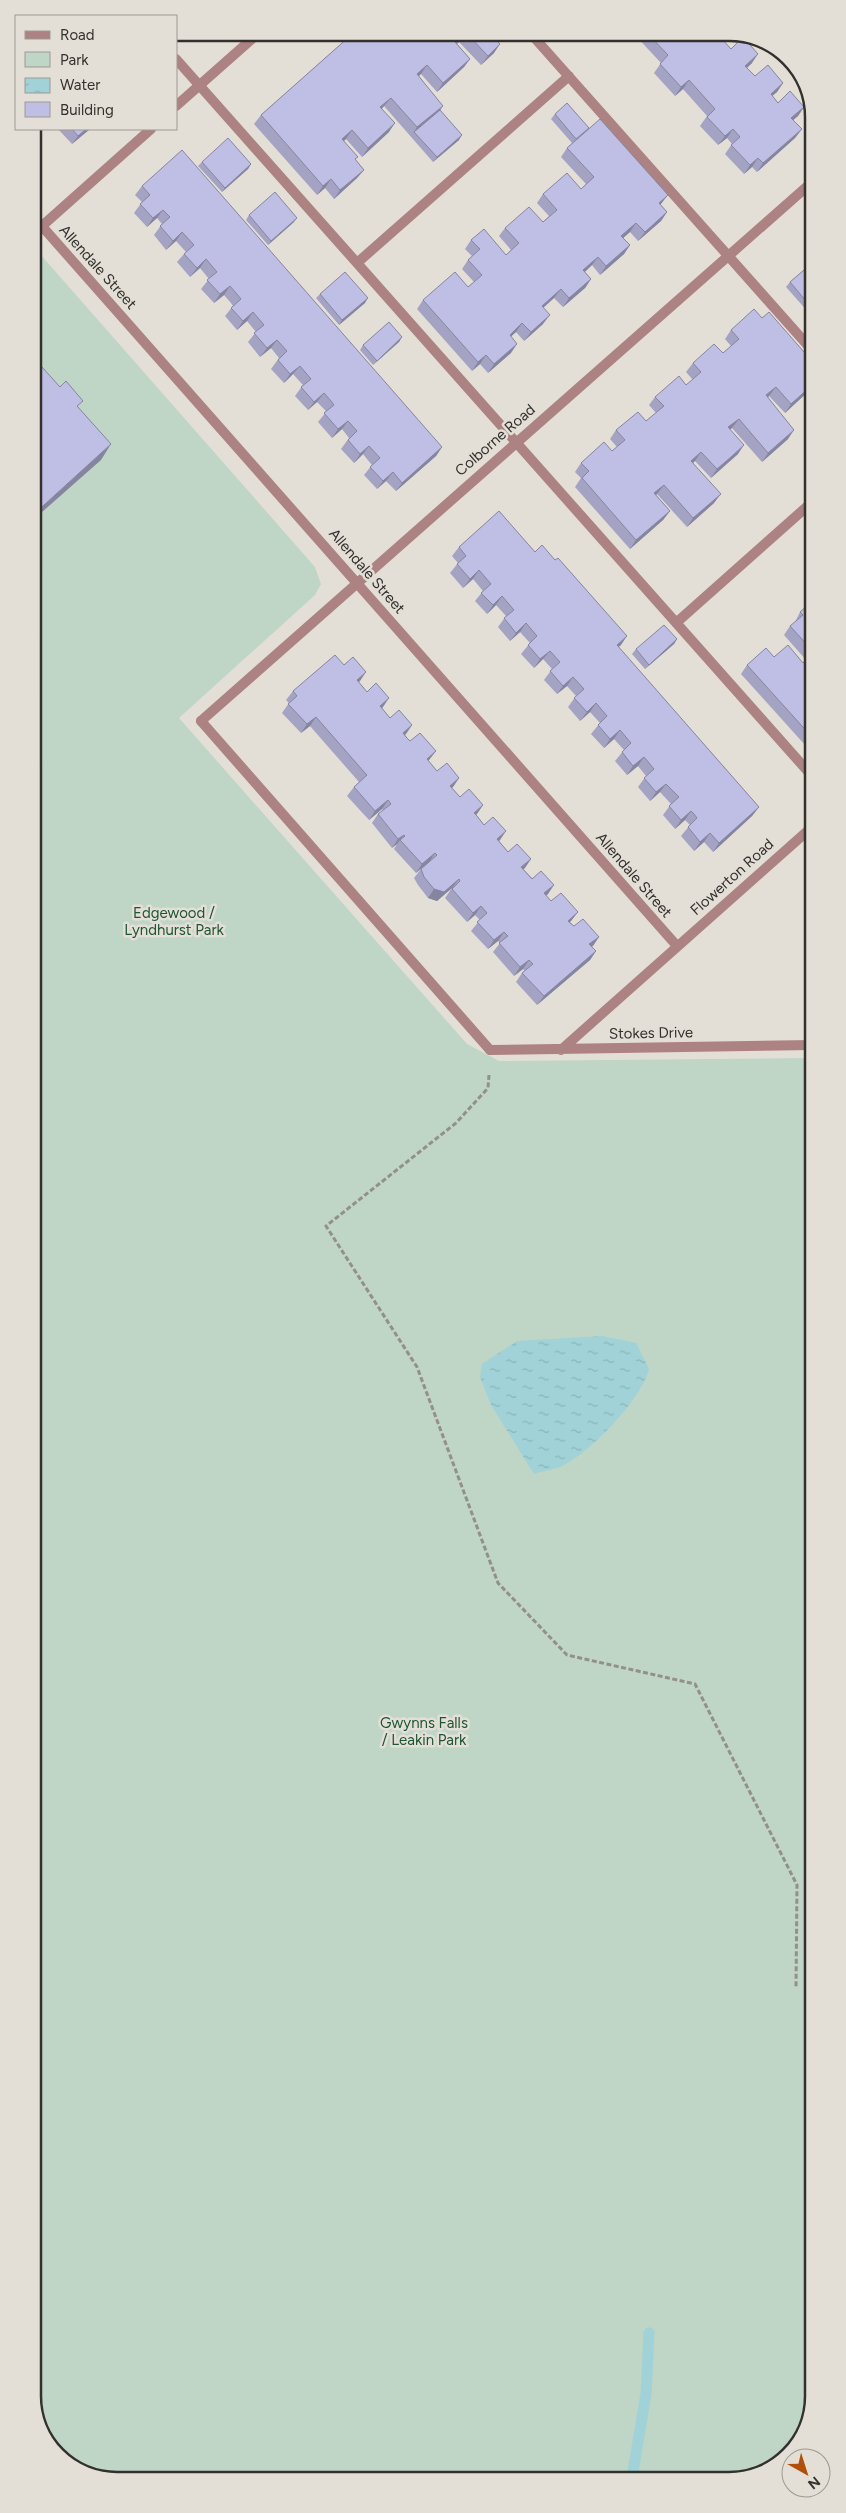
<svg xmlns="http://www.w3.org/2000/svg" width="846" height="2513" viewBox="0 0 846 2513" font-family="Figtree,sans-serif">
<defs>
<pattern id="water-ripples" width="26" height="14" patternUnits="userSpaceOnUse" patternTransform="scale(1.25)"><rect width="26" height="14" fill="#a0d2d7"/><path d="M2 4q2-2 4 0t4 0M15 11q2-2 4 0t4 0" fill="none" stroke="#8ab5b9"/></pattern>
</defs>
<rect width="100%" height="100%" fill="#e4dfd6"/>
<path fill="#bfd5c6" d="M33 246 315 567 321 584 315 595 179 718 467 1044 499 1061 812 1058 813 2396 796 2447 750 2478 112 2480 62 2460 35 2417Z"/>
<path fill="url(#water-ripples)" d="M602 1336 636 1343 649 1369C641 1400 590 1453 560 1467 552 1470 542 1471 534 1474L491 1405 480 1377 482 1364 517 1341Z"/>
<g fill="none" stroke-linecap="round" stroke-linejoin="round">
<path stroke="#a0d2d7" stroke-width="11" d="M632 2478 646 2394 649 2333"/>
<path stroke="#939089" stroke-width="3" stroke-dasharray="5 2.5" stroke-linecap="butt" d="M489 1075 488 1088 456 1123 326 1226 417 1367 498 1583 567 1655 695 1684 797 1885 796 1988"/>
<path stroke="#ac8382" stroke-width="10" d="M532 35 811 349
M176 59 812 776
M357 263 569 76
M676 623 811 503
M201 721 490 1050"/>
<path stroke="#ac8382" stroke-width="10" d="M176 106 254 37
M33 216 677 946
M42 226 151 129
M201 721 811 183
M490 1050 812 1045
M561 1050 812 827"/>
</g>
<path fill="#a4a3c4" d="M732 33 729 37 724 42 731 49 752 63 747 68 755 76 783 83 777 92 772 96 778 103 804 107 798 116 793 120 802 129 795 138 757 172 752 167 744 174 725 154 732 144 727 138 718 145 700 126 707 116 683 89 675 96 654 73 661 63 634 34Z
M501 35 495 40 494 53 481 65 459 42 457 44 470 59 464 67 437 92 421 74 419 76 459 140 433 162 384 106 382 109 389 132 362 157 346 139 344 141 355 160 364 170 357 178 334 199 325 188 317 195 254 124 261 115 350 36Z
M555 114 589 128 667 212 661 221 638 241 630 232 623 238 630 245 624 254 600 275 592 265 585 272 591 279 585 288 563 307 554 298 543 308V324L524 341 516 332 511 336V353L488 373 480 364 472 371 417 309 423 300 468 287 474 282 462 269 468 260 472 256 465 249 471 240 506 255 511 250 499 236 505 228 543 222 549 216 537 203 543 194 581 189 586 184 561 157 567 148 572 143 551 119Z
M58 129H90L72 144Z
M202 162 251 164 248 169 222 192 198 166Z
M142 186 442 447 436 456 396 491 386 481 377 489 364 475 372 465 371 464 363 454 354 463 341 449 349 438 342 429 332 438 318 422 326 412 325 410 317 402 308 410 295 396 303 385 302 384 293 374 284 383 271 369 279 358 271 348 260 357 248 342 256 332 247 321 237 330 225 316 233 306 231 303 224 295 214 303 201 289 209 279 200 268 190 277 177 262 184 254 186 252 176 241 166 250 154 235 162 224 157 218 147 227 134 213 142 202 135 195Z
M249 215 294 222 268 245 246 220Z
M811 264V311L809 313 786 287 790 282Z
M320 294 365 303 339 325 316 298Z
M731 330 811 389 785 413 769 396 768 397 788 439 762 462 732 428 730 430 738 454 724 466 711 478 695 461 693 463 714 503 687 527 657 494 656 495 670 511 663 520 630 549 575 487 581 478 575 472 581 463 612 451 617 447 610 439 616 430 646 421 656 413 649 405 655 397 686 385 693 380 686 372 693 363 723 353 731 346 725 339Z
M402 337 399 342 373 365 360 350 363 345Z
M459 547 535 552 621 645 618 647 759 807 752 816 713 852 704 842 694 851 681 836 690 825 685 820 675 829 663 815 671 804 660 792 650 801 638 787 646 776 638 766 627 775 615 761 624 750 614 739 604 748 591 734 600 723 590 712 580 721 568 707 576 696 567 686 557 694 544 680 552 669 543 659 534 668 521 654 530 643 520 632 510 641 498 627 506 616 496 605 487 614 475 601 483 591 473 579 463 588 450 573 458 563 452 556Z
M811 602V738L805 745 741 674 747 665 774 657 803 663 806 660 784 635 790 626 795 622 800 612Z
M677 639 674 644 645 669 632 654 636 649Z
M344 665 360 681 358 682 367 692 383 707 382 708 390 718 412 725 405 735 410 741 436 751 428 761 437 771 459 778 452 788 460 797 483 805 476 815 484 825 500 840 499 841 508 852 525 868 523 869 548 894 546 896 551 901 578 912 570 922 593 946H591L596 951 590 960 537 1005 516 982 522 973 525 971 523 969 514 976 493 952 500 943 498 941 488 949 471 931 480 920 475 915 467 922 445 898 452 888 437 901 428 898 418 885 414 878 421 869 424 866 416 873 394 849 397 844 392 848 372 823 378 814 383 810 382 809 369 820 347 796 354 787 359 782 310 726 301 733 282 713 289 703 286 700 293 691Z"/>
<path fill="#8685a0" d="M730 33H732L729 37 716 48 722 39Z
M462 35H464L459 42 454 46 455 42Z
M497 35H501L487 46 494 38Z
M500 44 494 53 481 65 488 56Z
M758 54 752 63 739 75 745 66Z
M470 59 464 67 437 92 443 83Z
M427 65 421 74 411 83 417 74Z
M689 80 683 89 675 96 681 87Z
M783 83 777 92 764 103 771 94Z
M391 98 384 106 374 116 380 107Z
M443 106 437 115 414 132 417 127Z
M804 107 798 116 785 127 791 118Z
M395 123 389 132 362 157 368 148Z
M86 129H90L72 144 78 136Z
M733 129 727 138 718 145 725 136Z
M802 129 795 138 757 172 763 163Z
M352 130 346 139 336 148 342 139Z
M462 135 459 140 433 162 437 157Z
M758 158 752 167 744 174 750 165Z
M251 164 248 169 222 192 225 188Z
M364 170 357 178 334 199 340 190Z
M331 179 325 188 317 195 323 186Z
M668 195 661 204 653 212 659 203Z
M163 210 157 218 147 227 153 218Z
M667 212 661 221 638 241 645 232Z
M297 218 294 222 268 245 271 241Z
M636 223 630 232 615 245 621 236Z
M182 232 176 241 166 250 173 241Z
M630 245 624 254 600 275 606 266Z
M598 257 592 265 577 279 583 270Z
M206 259 200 268 190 277 197 268Z
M591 279 585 288 563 307 569 298Z
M230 286 224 295 214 303 220 294Z
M561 289 554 298 535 315 542 306Z
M368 298 365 303 339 325 342 320Z
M253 312 247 321 237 330 243 321Z
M550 315 543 324 524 341 531 332Z
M522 323 516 332 503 344 510 335Z
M402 337 399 342 373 365 377 361Z
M277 340 271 348 260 357 267 348Z
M517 344 511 353 488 373 494 364Z
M486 355 480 364 472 371 478 362Z
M300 366 293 374 284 383 290 374Z
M811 386V389L785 413 791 404Z
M776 387 769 396 760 404 766 395Z
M324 393 317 402 308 410 314 402Z
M739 419 732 428 722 436 728 427Z
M348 421 342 429 332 438 338 429Z
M794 430 788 439 762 462 768 453Z
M111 444 101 460 33 520V515Z
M744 445 738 454 711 478 717 469Z
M369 446 363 454 354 463 360 454Z
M442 447 436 456 396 491 402 483Z
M701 452 695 461 685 470 691 461Z
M393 472 386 481 377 489 383 481Z
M664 485 657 494 648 502 654 493Z
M721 494 714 503 687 527 693 518Z
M670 511 663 520 630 549 636 540Z
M479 570 473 579 463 588 470 579Z
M502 596 496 605 487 614 493 605Z
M526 623 520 632 510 641 516 633Z
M627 636 621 645 611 654 617 645Z
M677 639 674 644 645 669 649 665Z
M550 651 543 659 534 668 540 659Z
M366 672 360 681 350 689 357 680Z
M573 677 567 686 557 694 563 686Z
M389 698 383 707 374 715 380 706Z
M596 703 590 712 580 721 587 712Z
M316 717 310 726 301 733 307 724Z
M412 725 406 734 397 741 403 733Z
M620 730 614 739 604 748 610 739Z
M811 735V738L805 745Z
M436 751 429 760 420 768 427 759Z
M644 757 638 766 627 775 633 766Z
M459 778 453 787 444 795 450 786Z
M666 784 660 792 650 801 656 792Z
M388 800 382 809 369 820 375 811Z
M483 805 477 814 468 822 474 813Z
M759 807 752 816 713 852 719 843Z
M691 811 685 820 675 829 681 820Z
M506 831 500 840 491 848 497 839Z
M710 833 704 842 694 851 700 842Z
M404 835 397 844 392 848 398 839Z
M435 853 429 862 416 873 422 864Z
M531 859 525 868 515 876 521 867Z
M459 879 452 888 437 901 428 898 434 889Z
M554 885 548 894 538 902 544 893Z
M481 906 475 915 467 922 473 913Z
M578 912 571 921 562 929 568 921Z
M504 932 498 941 488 949 494 940Z
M599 937 593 946 583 953 589 944Z
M596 951 590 960 537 1005 544 996Z
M529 960 523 969 514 976 520 967Z"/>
<path fill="#bfbee4" stroke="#8685a0" d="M730 33 722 39 731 49 743 37 758 54 745 66 755 76 768 65 783 83 771 94 778 103 790 91 804 107 791 118 802 129 763 163 758 158 750 165 731 145 740 137 733 129 725 136 707 117 715 109 689 80 681 87 660 64 668 55 648 34Z
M462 35 455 42 470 59 443 83 427 65 417 74 443 106 417 127 391 98 380 107 395 123 368 148 352 130 342 139 358 157 355 159 364 170 340 190 331 179 323 186 261 115 350 36Z
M468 35H497L494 38 500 44 488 56Z
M567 103 589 128 576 139 555 114Z
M440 110 462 135 437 157 414 132Z
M600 119 668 195 659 203 667 212 645 232 636 223 621 236 630 245 606 266 598 257 583 270 591 279 569 298 561 289 542 306 550 315 531 332 522 323 510 335 517 344 494 364 486 355 478 362 423 300 455 272 468 287 482 275 468 260 480 249 471 240 484 229 506 255 519 243 505 228 529 207 543 222 557 210 543 194 567 173 581 189 594 177 567 148Z
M72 129H86L78 136Z
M228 138 251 164 225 188 202 162Z
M182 150 442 447 402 483 393 472 383 481 370 467 380 458 369 446 360 454 348 440 357 431 348 421 338 429 324 413 334 405 331 401 324 393 314 402 301 387 311 379 300 366 290 374 278 360 287 351 277 340 267 348 254 333 264 325 253 312 243 321 231 308 241 299 230 286 220 294 207 280 217 272 206 259 197 268 184 254 194 245 182 232 173 241 160 226 170 217 163 210 153 218 140 204 150 195 142 186Z
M275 192 297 218 271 241 249 215Z
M811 264V307L790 282Z
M345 272 368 298 342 320 320 294Z
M754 309 762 318 769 312 811 360V386L791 404 776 387 766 395 794 430 768 453 739 419 728 427 744 445 731 457 717 469 701 452 691 461 721 494 693 518 664 485 654 493 670 511 636 540 582 478 589 471 581 463 604 442 612 451 619 445 625 440 616 430 638 412 646 421 664 406 655 397 679 376 686 385 693 379 701 372 693 363 714 344 723 353 739 339 731 330Z
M389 322 402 337 377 361 363 345Z
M33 357 60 387 66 381 83 401 77 406 111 444 33 515Z
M499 511 535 552 542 545 555 560 558 558 627 636 617 645 759 807 719 843 710 833 700 842 688 827 697 818 694 814 691 811 681 820 669 806 679 797 666 784 656 792 644 778 654 769 644 757 633 766 622 752 631 743 620 730 610 739 598 725 607 716 596 703 587 712 574 698 584 689 573 677 563 686 550 671 560 662 550 651 540 659 528 645 537 636 526 623 516 633 504 618 514 610 502 596 493 605 481 593 491 584 479 570 470 579 457 564 466 556 459 547Z
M811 602V649L790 626 803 615 800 612Z
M664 625 677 639 649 665 636 649Z
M788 645 803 663 811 655V736L747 665 766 648 774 657Z
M335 655 344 665 353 657 366 672 357 680 367 692 376 683 389 698 380 706 390 718 399 710 412 725 403 733 406 737 410 741 420 733 436 751 427 759 437 771 447 763 459 778 450 786 460 797 469 789 483 805 474 813 477 816 484 825 493 817 506 831 497 839 508 852 517 844 531 859 521 867 532 879 541 871 554 885 544 893 551 901 561 893 578 912 568 921 570 923 574 926 583 919 599 937 589 944 596 951 544 996 522 973 533 964 529 960 520 967 499 943 508 936 504 932 494 940 477 922 487 913 481 906 473 913 452 889 460 881 459 879 444 892 434 889 424 877 421 869 437 855 435 853 422 864 400 840 405 836 404 835 398 839 378 814 391 804 388 800 375 811 354 787 367 775 365 773 316 717 307 724 288 704 297 696 293 691Z"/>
<g text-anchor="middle" stroke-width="5" stroke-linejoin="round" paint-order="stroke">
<g font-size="15" fill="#33312e" stroke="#e4dfd6">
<text transform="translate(98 267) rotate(48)" y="5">Allendale Street</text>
<text transform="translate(495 440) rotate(-41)" y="5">Colborne Road</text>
<text transform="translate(367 571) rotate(49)" y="5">Allendale Street</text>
<text transform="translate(634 875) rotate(49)" y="5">Allendale Street</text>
<text transform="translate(732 877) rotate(-42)" y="5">Flowerton Road</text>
<text transform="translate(651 1033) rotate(-1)" y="5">Stokes Drive</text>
</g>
<g font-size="15" fill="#1c5635" stroke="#e4dfd6">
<text x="174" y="918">Edgewood /<tspan x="174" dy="17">Lyndhurst Park</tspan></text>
<text x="424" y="1728">Gwynns Falls<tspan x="424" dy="17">/ Leakin Park</tspan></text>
</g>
</g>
<path d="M0 0H846V2513H0ZM117 41H729A76 76 0 0 1 805 117V2396A76 76 0 0 1 729 2472H117A76 76 0 0 1 41 2396V117A76 76 0 0 1 117 41Z" fill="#e4dfd6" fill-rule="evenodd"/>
<path fill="none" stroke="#33312e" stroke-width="2.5" d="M117 41H729A76 76 0 0 1 805 117V2396A76 76 0 0 1 729 2472H117A76 76 0 0 1 41 2396V117A76 76 0 0 1 117 41Z"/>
<rect x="15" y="15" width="162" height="115" fill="#e4dfd6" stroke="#9d9993"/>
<rect x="25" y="31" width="25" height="8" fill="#ac8382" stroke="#9d9993"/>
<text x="60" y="40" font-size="15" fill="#33312e">Road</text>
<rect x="25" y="52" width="25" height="15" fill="#bfd5c6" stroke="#9d9993"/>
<text x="60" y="65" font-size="15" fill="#33312e">Park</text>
<rect x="25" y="78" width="25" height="15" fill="url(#water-ripples)" stroke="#9d9993"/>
<text x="60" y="90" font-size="15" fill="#33312e">Water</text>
<rect x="25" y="102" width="25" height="15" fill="#bfbee4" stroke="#9d9993"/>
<text x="60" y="115" font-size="15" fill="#33312e">Building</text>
<g transform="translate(806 2473) rotate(141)"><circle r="24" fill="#e4dfd6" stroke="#9d9993"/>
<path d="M0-4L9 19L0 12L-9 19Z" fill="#b1500b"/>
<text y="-8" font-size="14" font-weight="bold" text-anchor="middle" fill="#33312e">N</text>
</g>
</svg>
